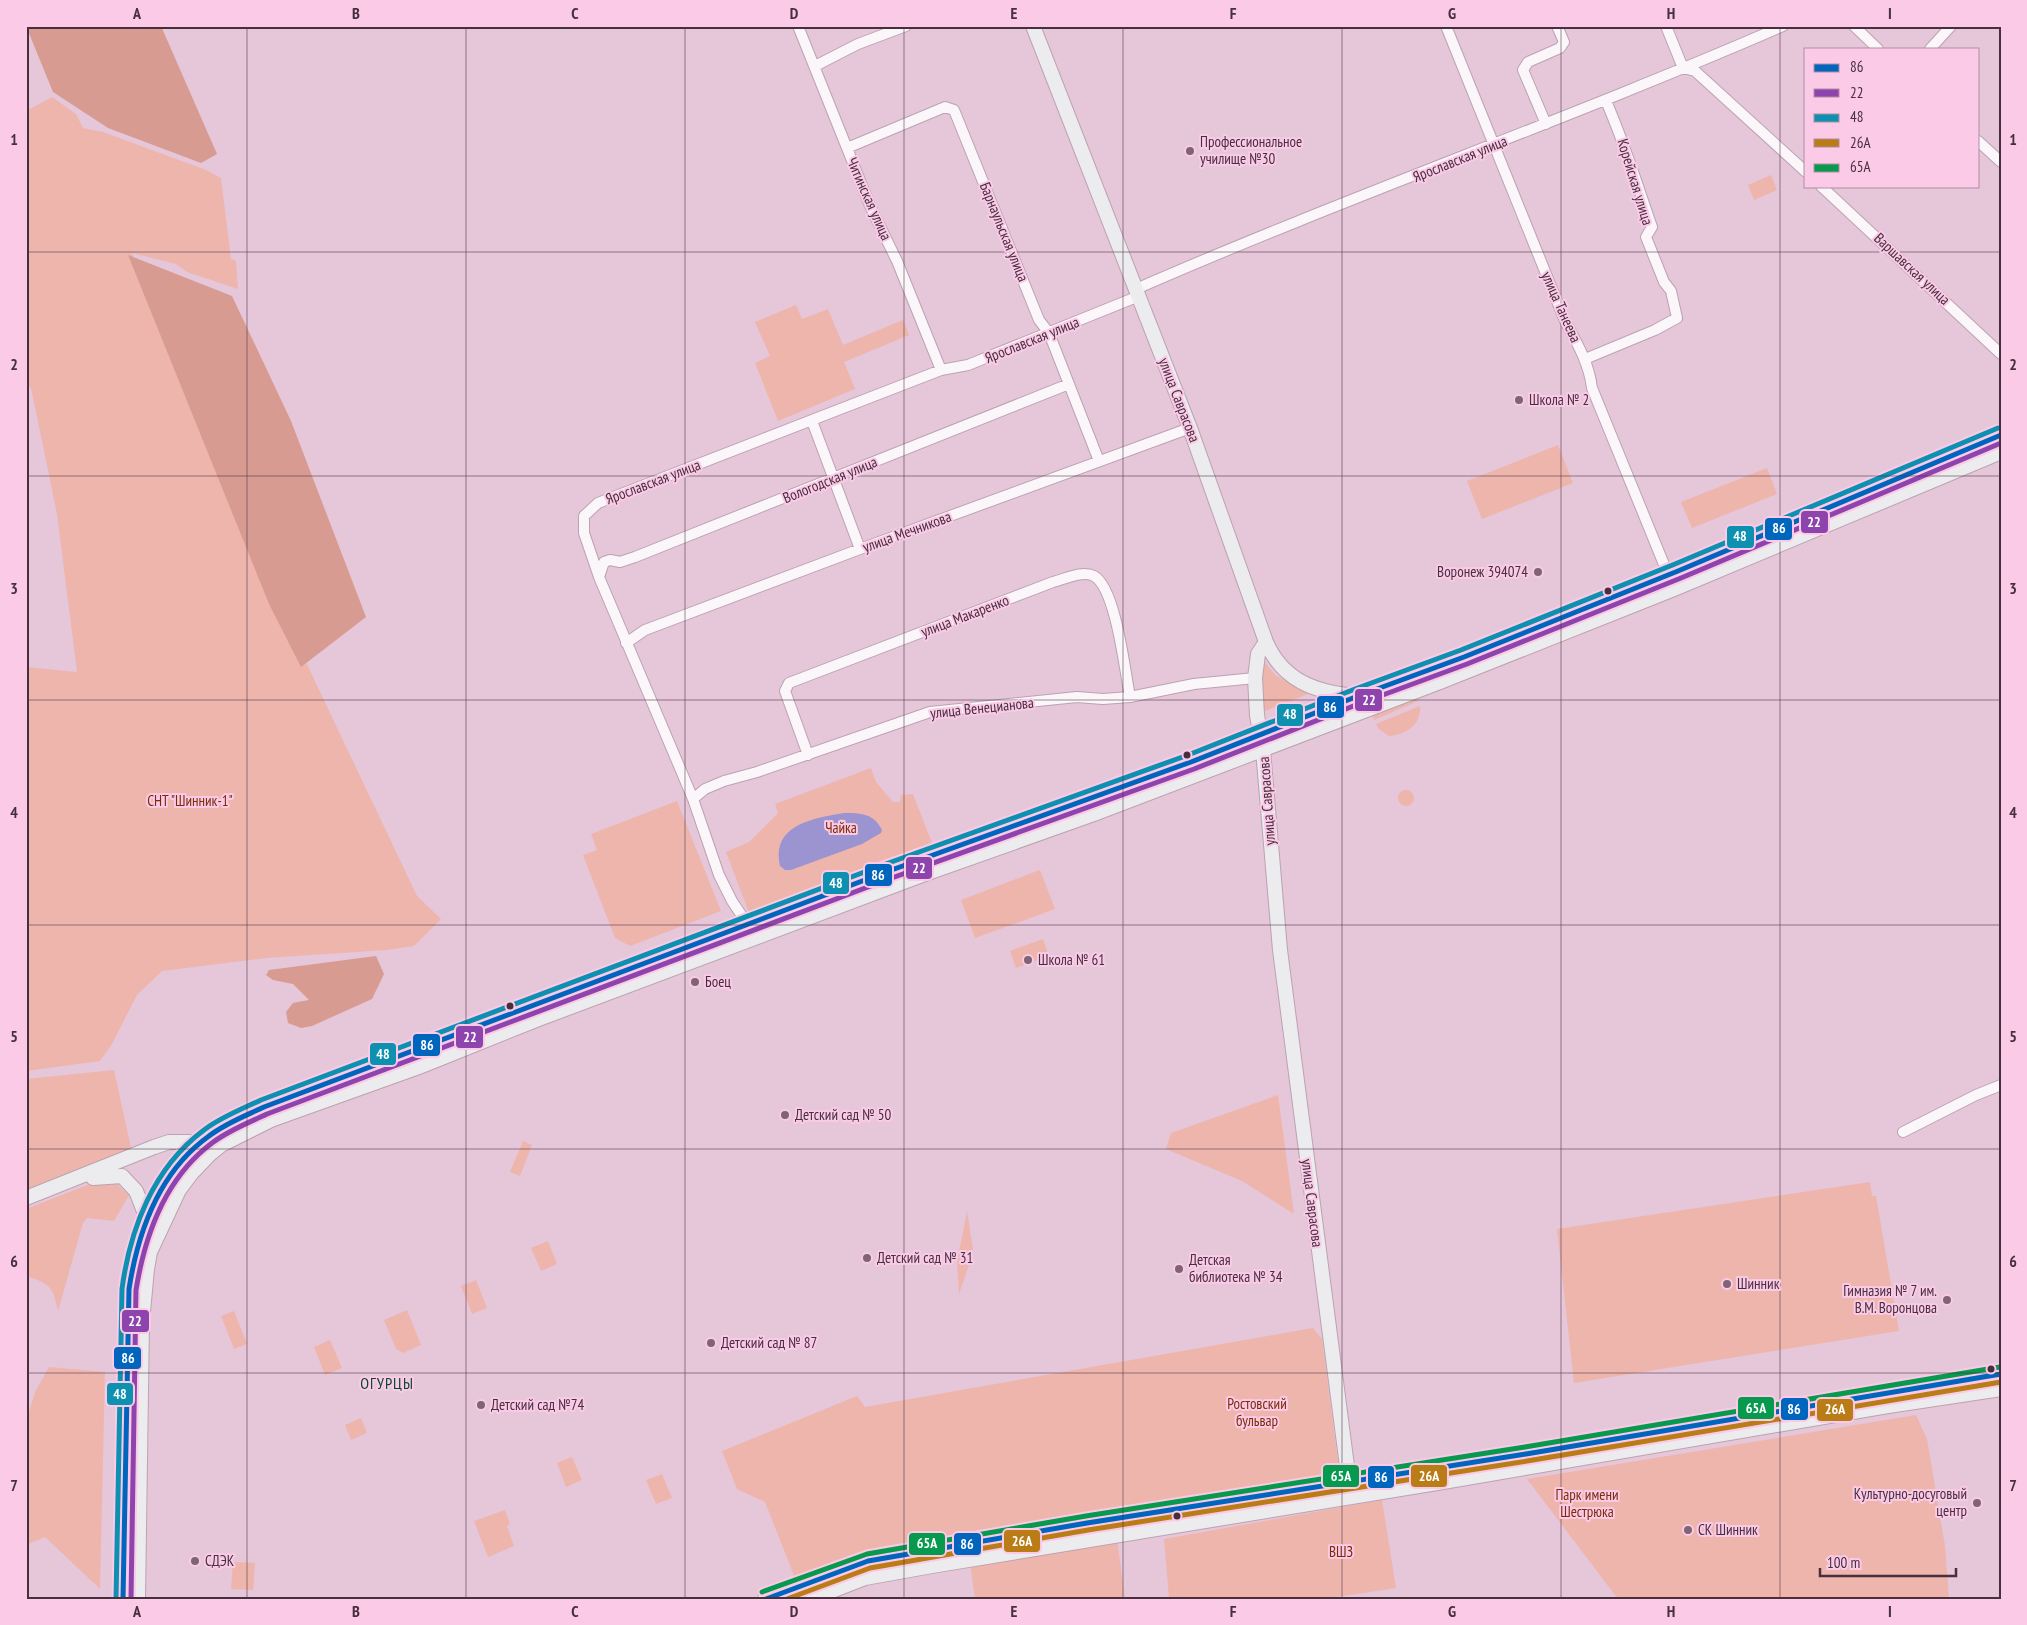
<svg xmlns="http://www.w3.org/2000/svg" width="2027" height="1625" viewBox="0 0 2027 1625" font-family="'PT Sans Narrow',sans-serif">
<rect width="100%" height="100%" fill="#e6c6d9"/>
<path fill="#eeb5ad" d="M52 97 76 114 83 128 103 132 206 170 221 178 231 259 236 261 238 289 187 272 176 264 132 253 275 597 417 896 441 919 414 946 386 950 267 958 162 971 137 995 112 1044 100 1061 26 1071V667L77 672 57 514 31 388 26 384V111Z
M1771 175 1777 190 1754 200 1748 185Z
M796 305 802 319 828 309 843 345 903 320 909 335 844 362 855 389 778 421 755 363 770 356 755 322Z
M1558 445 1573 483 1482 519 1467 481Z
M1767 468 1777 494 1692 528 1681 502Z
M1264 661 1275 675 1308 694 1265 711 1261 704Z
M1415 696 1418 701 1374 720 1372 714Z
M1420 706C1421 725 1407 734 1389 736L1379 729 1376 724Z
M871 768 876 782 893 802H900L901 795 913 794 932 843 749 913 726 852 749 842 778 813 775 804Z
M1398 798a8 8 0 1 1 16 0a8 8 0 1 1-16 0Z
M677 801 721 911 630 946 615 938 583 855 597 850 591 834Z
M1040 870 1055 909 975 938 961 900Z
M1043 939 1049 956 1016 968 1010 951Z
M114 1070 132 1152 26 1191V1079Z
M1278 1095 1294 1214 1242 1181 1166 1149 1171 1133Z
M523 1141 532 1145 520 1176 510 1172Z
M113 1181 129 1195 114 1221 87 1218 83 1223 58 1311C53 1286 50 1284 26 1276V1209L95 1182Z
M1870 1182 1872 1196H1876L1899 1331 1574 1383 1557 1229Z
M967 1211 973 1250 958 1257Z
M548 1241 557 1264 541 1271 531 1248Z
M973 1253 959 1294 957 1259Z
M476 1280 487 1308 472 1314 461 1286Z
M407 1310 421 1345 403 1353 396 1349 384 1320Z
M234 1311 247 1344 234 1349 221 1316Z
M1313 1328 1322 1339 1339 1469 1335 1475 885 1546 858 1553 795 1578 765 1502 737 1489 722 1451 857 1396 865 1407Z
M330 1340 342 1368 325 1375 314 1347Z
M49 1367 105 1372 100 1589 45 1537 26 1545V1421L35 1392Z
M1916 1415 1927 1439 1945 1546 1949 1599H1618L1527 1479Z
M361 1418 367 1433 351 1440 345 1425Z
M572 1457 582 1480 566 1487 557 1463Z
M662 1474 672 1498 656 1504 646 1480Z
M1382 1500 1396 1588 1324 1599H1169L1164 1539Z
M505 1510 510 1524 507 1526 514 1546 488 1557 474 1521Z
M1117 1539 1125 1599H975L970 1563Z
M233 1562 255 1563 253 1590 231 1589Z"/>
<path fill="#d89b91" d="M26 26H161L217 154 201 163 108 128 53 92Z
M128 255 232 296 291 421 366 617 301 667 269 604Z
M376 956 384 974 372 999 312 1026 301 1028 288 1023 286 1012 293 1003 309 1000 293 984 273 980 266 975 269 970Z"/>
<path fill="#9c94d1" d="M844 813C860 813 874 813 882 830L881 833 862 844 791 870H785L780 866C779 861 778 855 779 850 783 822 821 817 844 813Z"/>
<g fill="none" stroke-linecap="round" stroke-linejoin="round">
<defs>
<path id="street" d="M798 26 871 208 897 261 941 370
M1446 26 1565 321C1577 343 1589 363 1592 388L1674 589
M1666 26 1683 68 1695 71 1806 172
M1854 26 1878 49
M1930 49 1951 26
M815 66 858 44 906 26
M1546 124 1523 70 1528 62 1560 48 1564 42 1557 26
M1978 141 2001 162
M847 148 945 107 954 110 1039 320 1049 333 1099 461
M1821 186 2001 354
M1136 289C1349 196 1569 119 1783 26
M1585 359 1655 330 1677 318 1671 291 1664 282 1646 237 1652 227C1637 184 1624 142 1606 101
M812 421 860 549
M599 577 604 562 610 560 620 562 635 557 1069 384
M626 643 645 630 860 549 1190 428
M808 755 785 691 789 683 1053 582C1065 579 1083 570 1094 576 1116 588 1125 672 1130 697
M693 799 705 789 724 781 757 772 930 712 1077 697 1103 699 1130 697 1194 684 1255 678
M748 925 732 901 719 875 693 799 599 577 584 533V516L598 503 941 370 968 365 1139 296
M1903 1132 1976 1095 2001 1085"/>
<path id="secondary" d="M1033 26 1190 428 1266 642 1258 654 1255 678 1257 715 1263 750 1280 950 1351 1497
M1266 642C1283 681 1315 692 1355 696
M93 1178 122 1176 136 1191 147 1219
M26 1198 154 1147 169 1142H201
M123 1599 129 1289C135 1235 158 1177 201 1142 219 1126 243 1117 264 1107L886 872 1191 762 1358 696 1464 657 1678 571 2001 435
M138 1599 142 1322 147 1269 150 1252 179 1190 191 1174 210 1154 221 1145 271 1120 419 1067 536 1020 925 874 1094 814 1440 682 1674 589 2001 452
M765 1599 868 1561 1087 1523 1526 1454 1894 1391 2001 1374
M811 1599 865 1578 932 1566 1443 1482 1888 1406 2001 1389"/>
</defs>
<use href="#street" stroke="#bba3b1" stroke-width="12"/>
<use href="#secondary" stroke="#bba3b1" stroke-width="16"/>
<use href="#street" stroke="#fbf6f9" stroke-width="10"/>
<use href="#secondary" stroke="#ecebed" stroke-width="14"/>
<defs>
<path id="bus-1" d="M123 1599 129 1289C138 1231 160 1171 209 1136 226 1123 245 1116 264 1107L886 872 1191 762 1358 696 1464 657 1678 571 2001 435
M766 1599 868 1561 1087 1523 1526 1454 2001 1374"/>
<path id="bus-2" d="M131 1599 136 1290C145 1234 165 1178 212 1143 229 1130 248 1123 267 1114L889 879 1194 769 1361 703 1467 664 1681 578 2001 443"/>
<path id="bus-3" d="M116 1599 122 1289C130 1229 153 1168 204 1130 221 1117 242 1109 261 1100L883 865 1188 755 1355 689 1461 650 1675 564 1998 428"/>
<path id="bus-4" d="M787 1599 870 1568 1088 1530 1527 1461 2001 1382"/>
<path id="bus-5" d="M762 1592 867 1554 1086 1516 1525 1447 2000 1367"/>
</defs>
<use href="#bus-1" stroke="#facae7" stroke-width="9"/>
<use href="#bus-2" stroke="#facae7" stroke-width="9"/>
<use href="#bus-3" stroke="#facae7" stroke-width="9"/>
<use href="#bus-4" stroke="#facae7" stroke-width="9"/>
<use href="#bus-5" stroke="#facae7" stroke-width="9"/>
<use href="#bus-1" stroke="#0065bd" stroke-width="5"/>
<use href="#bus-2" stroke="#8e44ad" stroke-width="5"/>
<use href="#bus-3" stroke="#0e91b1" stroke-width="5"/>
<use href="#bus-4" stroke="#b97c16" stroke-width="5"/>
<use href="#bus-5" stroke="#079a4f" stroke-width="5"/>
</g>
<path fill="none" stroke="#472f3e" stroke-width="1" stroke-opacity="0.55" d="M247 26V1599M466 26V1599M685 26V1599M904 26V1599M1123 26V1599M1342 26V1599M1561 26V1599M1780 26V1599M26 252H2001M26 476H2001M26 700H2001M26 925H2001M26 1149H2001M26 1373H2001"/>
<g fill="#7f6474" stroke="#facae7" stroke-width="2">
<circle cx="1190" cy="151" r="5"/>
<circle cx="1519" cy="400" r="5"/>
<circle cx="1538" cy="572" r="5"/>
<circle cx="1028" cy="960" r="5"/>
<circle cx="695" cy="982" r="5"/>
<circle cx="785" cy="1115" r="5"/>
<circle cx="867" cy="1258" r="5"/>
<circle cx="1179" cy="1269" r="5"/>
<circle cx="1727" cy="1284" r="5"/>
<circle cx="1947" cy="1300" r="5"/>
<circle cx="711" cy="1343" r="5"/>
<circle cx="481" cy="1405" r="5"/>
<circle cx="1977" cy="1503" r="5"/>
<circle cx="1688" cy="1530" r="5"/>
<circle cx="195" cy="1561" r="5"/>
</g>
<g fill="#472f3e" stroke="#facae7" stroke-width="2">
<circle cx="1608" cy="591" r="4.5"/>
<circle cx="1187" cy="755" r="4.5"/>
<circle cx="510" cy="1006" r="4.5"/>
<circle cx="1991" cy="1369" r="4.5"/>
<circle cx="1177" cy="1516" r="4.5"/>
</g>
<g text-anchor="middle" stroke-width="4" stroke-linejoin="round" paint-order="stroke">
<g font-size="15" fill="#472f3e" stroke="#facae7" text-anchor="start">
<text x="1200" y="147">Профессиональное<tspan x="1200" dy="17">училище №30</tspan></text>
<text x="1529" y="405">Школа № 2</text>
<text x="1528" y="577" text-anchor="end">Воронеж 394074</text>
<text x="1038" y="965">Школа № 61</text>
<text x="705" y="987">Боец</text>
<text x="795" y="1120">Детский сад № 50</text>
<text x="877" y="1263">Детский сад № 31</text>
<text x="1189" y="1265">Детская<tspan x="1189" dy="17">библиотека № 34</tspan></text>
<text x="1737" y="1289">Шинник</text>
<text x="1937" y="1296" text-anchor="end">Гимназия № 7 им.<tspan x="1937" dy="17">В.М. Воронцова</tspan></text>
<text x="721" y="1348">Детский сад № 87</text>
<text x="491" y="1410">Детский сад №74</text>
<text x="1967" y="1499" text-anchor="end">Культурно-досуговый<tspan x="1967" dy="17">центр</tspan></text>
<text x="1698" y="1535">СК Шинник</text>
<text x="205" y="1566">СДЭК</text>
</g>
<g font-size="15" fill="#472f3e" stroke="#facae7">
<text transform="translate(1460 159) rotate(-22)" y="5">Ярославская улица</text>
<text transform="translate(1635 182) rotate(73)" y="5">Корейская улица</text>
<text transform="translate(869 199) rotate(66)" y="5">Читинская улица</text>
<text transform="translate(1004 232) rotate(68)" y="5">Барнаульская улица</text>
<text transform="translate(1912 269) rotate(43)" y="5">Варшавская улица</text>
<text transform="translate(1561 307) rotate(66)" y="5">улица Танеева</text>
<text transform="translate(1032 340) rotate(-22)" y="5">Ярославская улица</text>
<text transform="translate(1179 400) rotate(69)" y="5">улица Саврасова</text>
<text transform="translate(830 480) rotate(-22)" y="5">Вологодская улица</text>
<text transform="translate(653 482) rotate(-21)" y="5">Ярославская улица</text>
<text transform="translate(907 532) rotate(-20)" y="5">улица Мечникова</text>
<text transform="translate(965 616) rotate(-21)" y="5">улица Макаренко</text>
<text transform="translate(982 708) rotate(-6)" y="5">улица Венецианова</text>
<text transform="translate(1267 801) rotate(-94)" y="5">улица Саврасова</text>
<text transform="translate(1312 1203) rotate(83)" y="5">улица Саврасова</text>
</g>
<g font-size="15" fill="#7b2c05" stroke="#facae7">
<text x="190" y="806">СНТ "Шинник-1"</text>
<text x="841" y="833">Чайка</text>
<text x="1257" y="1409">Ростовский<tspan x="1257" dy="17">бульвар</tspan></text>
<text x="1587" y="1500">Парк имени<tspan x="1587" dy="17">Шестрюка</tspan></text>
<text x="1341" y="1557">ВШЗ</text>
</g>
<g font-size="16" letter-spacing="1" fill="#00492f" stroke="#facae7">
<text x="387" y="1389">ОГУРЦЫ</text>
</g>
</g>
<g stroke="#facae7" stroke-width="2">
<rect x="1800" y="510" width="29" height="24" rx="5" fill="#8e44ad"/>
<rect x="1764" y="517" width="29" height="24" rx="5" fill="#0065bd"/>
<rect x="1726" y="525" width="29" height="24" rx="5" fill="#0e91b1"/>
<rect x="1354" y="688" width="29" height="24" rx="5" fill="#8e44ad"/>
<rect x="1316" y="695" width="29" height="24" rx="5" fill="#0065bd"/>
<rect x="1276" y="703" width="28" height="24" rx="5" fill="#0e91b1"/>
<rect x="905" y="856" width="28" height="24" rx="5" fill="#8e44ad"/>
<rect x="864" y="863" width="29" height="24" rx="5" fill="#0065bd"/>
<rect x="822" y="871" width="28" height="24" rx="5" fill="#0e91b1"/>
<rect x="455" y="1025" width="29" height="24" rx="5" fill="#8e44ad"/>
<rect x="412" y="1033" width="29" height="24" rx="5" fill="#0065bd"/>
<rect x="369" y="1042" width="28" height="24" rx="5" fill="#0e91b1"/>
<rect x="121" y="1309" width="29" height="24" rx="5" fill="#8e44ad"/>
<rect x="113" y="1346" width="29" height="24" rx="5" fill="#0065bd"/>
<rect x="106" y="1382" width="28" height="24" rx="5" fill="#0e91b1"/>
<rect x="1737" y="1396" width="38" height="24" rx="5" fill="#079a4f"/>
<rect x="1780" y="1397" width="29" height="24" rx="5" fill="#0065bd"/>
<rect x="1816" y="1398" width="38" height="24" rx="5" fill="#b97c16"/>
<rect x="1322" y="1464" width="38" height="24" rx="5" fill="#079a4f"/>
<rect x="1410" y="1464" width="38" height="24" rx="5" fill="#b97c16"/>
<rect x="1367" y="1465" width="28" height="24" rx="5" fill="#0065bd"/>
<rect x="1003" y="1529" width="38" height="24" rx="5" fill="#b97c16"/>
<rect x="908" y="1532" width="38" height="24" rx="5" fill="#079a4f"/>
<rect x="953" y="1532" width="29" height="24" rx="5" fill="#0065bd"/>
</g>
<g font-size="14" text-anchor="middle" font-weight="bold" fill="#fff">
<text x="1814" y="527">22</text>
<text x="1779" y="533">86</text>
<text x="1740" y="541">48</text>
<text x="1369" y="705">22</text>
<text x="1330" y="712">86</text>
<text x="1290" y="719">48</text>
<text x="919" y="873">22</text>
<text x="878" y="880">86</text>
<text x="836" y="888">48</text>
<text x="470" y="1042">22</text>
<text x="427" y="1050">86</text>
<text x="383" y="1059">48</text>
<text x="135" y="1326">22</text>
<text x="128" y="1363">86</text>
<text x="120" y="1399">48</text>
<text x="1756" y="1413">65А</text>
<text x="1794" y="1414">86</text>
<text x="1835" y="1414">26А</text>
<text x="1341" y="1481">65А</text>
<text x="1429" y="1481">26А</text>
<text x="1381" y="1482">86</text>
<text x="1022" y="1546">26А</text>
<text x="927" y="1548">65А</text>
<text x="967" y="1549">86</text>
</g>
<rect width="2027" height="1625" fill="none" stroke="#facae7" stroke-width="55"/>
<rect x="1804" y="48" width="175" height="140" fill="#facae7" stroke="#b28ca3"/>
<rect x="1814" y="64" width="25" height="8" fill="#0065bd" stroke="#b28ca3"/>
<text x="1850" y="72" font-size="15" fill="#472f3e">86</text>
<rect x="1814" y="89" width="25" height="8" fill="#8e44ad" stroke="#b28ca3"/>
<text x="1850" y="98" font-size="15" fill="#472f3e">22</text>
<rect x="1814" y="114" width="25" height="8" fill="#0e91b1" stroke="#b28ca3"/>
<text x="1850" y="122" font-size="15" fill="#472f3e">48</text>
<rect x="1814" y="139" width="25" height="8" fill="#b97c16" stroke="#b28ca3"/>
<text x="1850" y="148" font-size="15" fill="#472f3e">26А</text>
<rect x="1814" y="164" width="25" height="8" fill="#079a4f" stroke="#b28ca3"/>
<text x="1850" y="172" font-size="15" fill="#472f3e">65А</text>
<path d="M1820 1568v8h136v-8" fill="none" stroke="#472f3e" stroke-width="2.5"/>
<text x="1827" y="1568" font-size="15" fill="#472f3e" stroke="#facae7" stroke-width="4" paint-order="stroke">100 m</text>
<rect x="28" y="28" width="1972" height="1570" fill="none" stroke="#472f3e" stroke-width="2"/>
<g font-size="16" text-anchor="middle" font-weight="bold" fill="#472f3e">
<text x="137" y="19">A</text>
<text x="356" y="19">B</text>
<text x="575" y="19">C</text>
<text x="794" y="19">D</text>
<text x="1014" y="19">E</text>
<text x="1233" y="19">F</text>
<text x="1452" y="19">G</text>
<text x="1671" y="19">H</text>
<text x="1890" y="19">I</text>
<text x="14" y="145">1</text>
<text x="2013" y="145">1</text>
<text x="14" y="370">2</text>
<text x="2013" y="370">2</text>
<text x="14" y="594">3</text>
<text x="2013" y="594">3</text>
<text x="14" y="818">4</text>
<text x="2013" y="818">4</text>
<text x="14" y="1042">5</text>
<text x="2013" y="1042">5</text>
<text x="14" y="1267">6</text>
<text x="2013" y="1267">6</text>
<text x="14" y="1491">7</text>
<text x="2013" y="1491">7</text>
<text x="137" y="1617">A</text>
<text x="356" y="1617">B</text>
<text x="575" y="1617">C</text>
<text x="794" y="1617">D</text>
<text x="1014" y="1617">E</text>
<text x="1233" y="1617">F</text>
<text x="1452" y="1617">G</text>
<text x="1671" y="1617">H</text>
<text x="1890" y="1617">I</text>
</g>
</svg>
